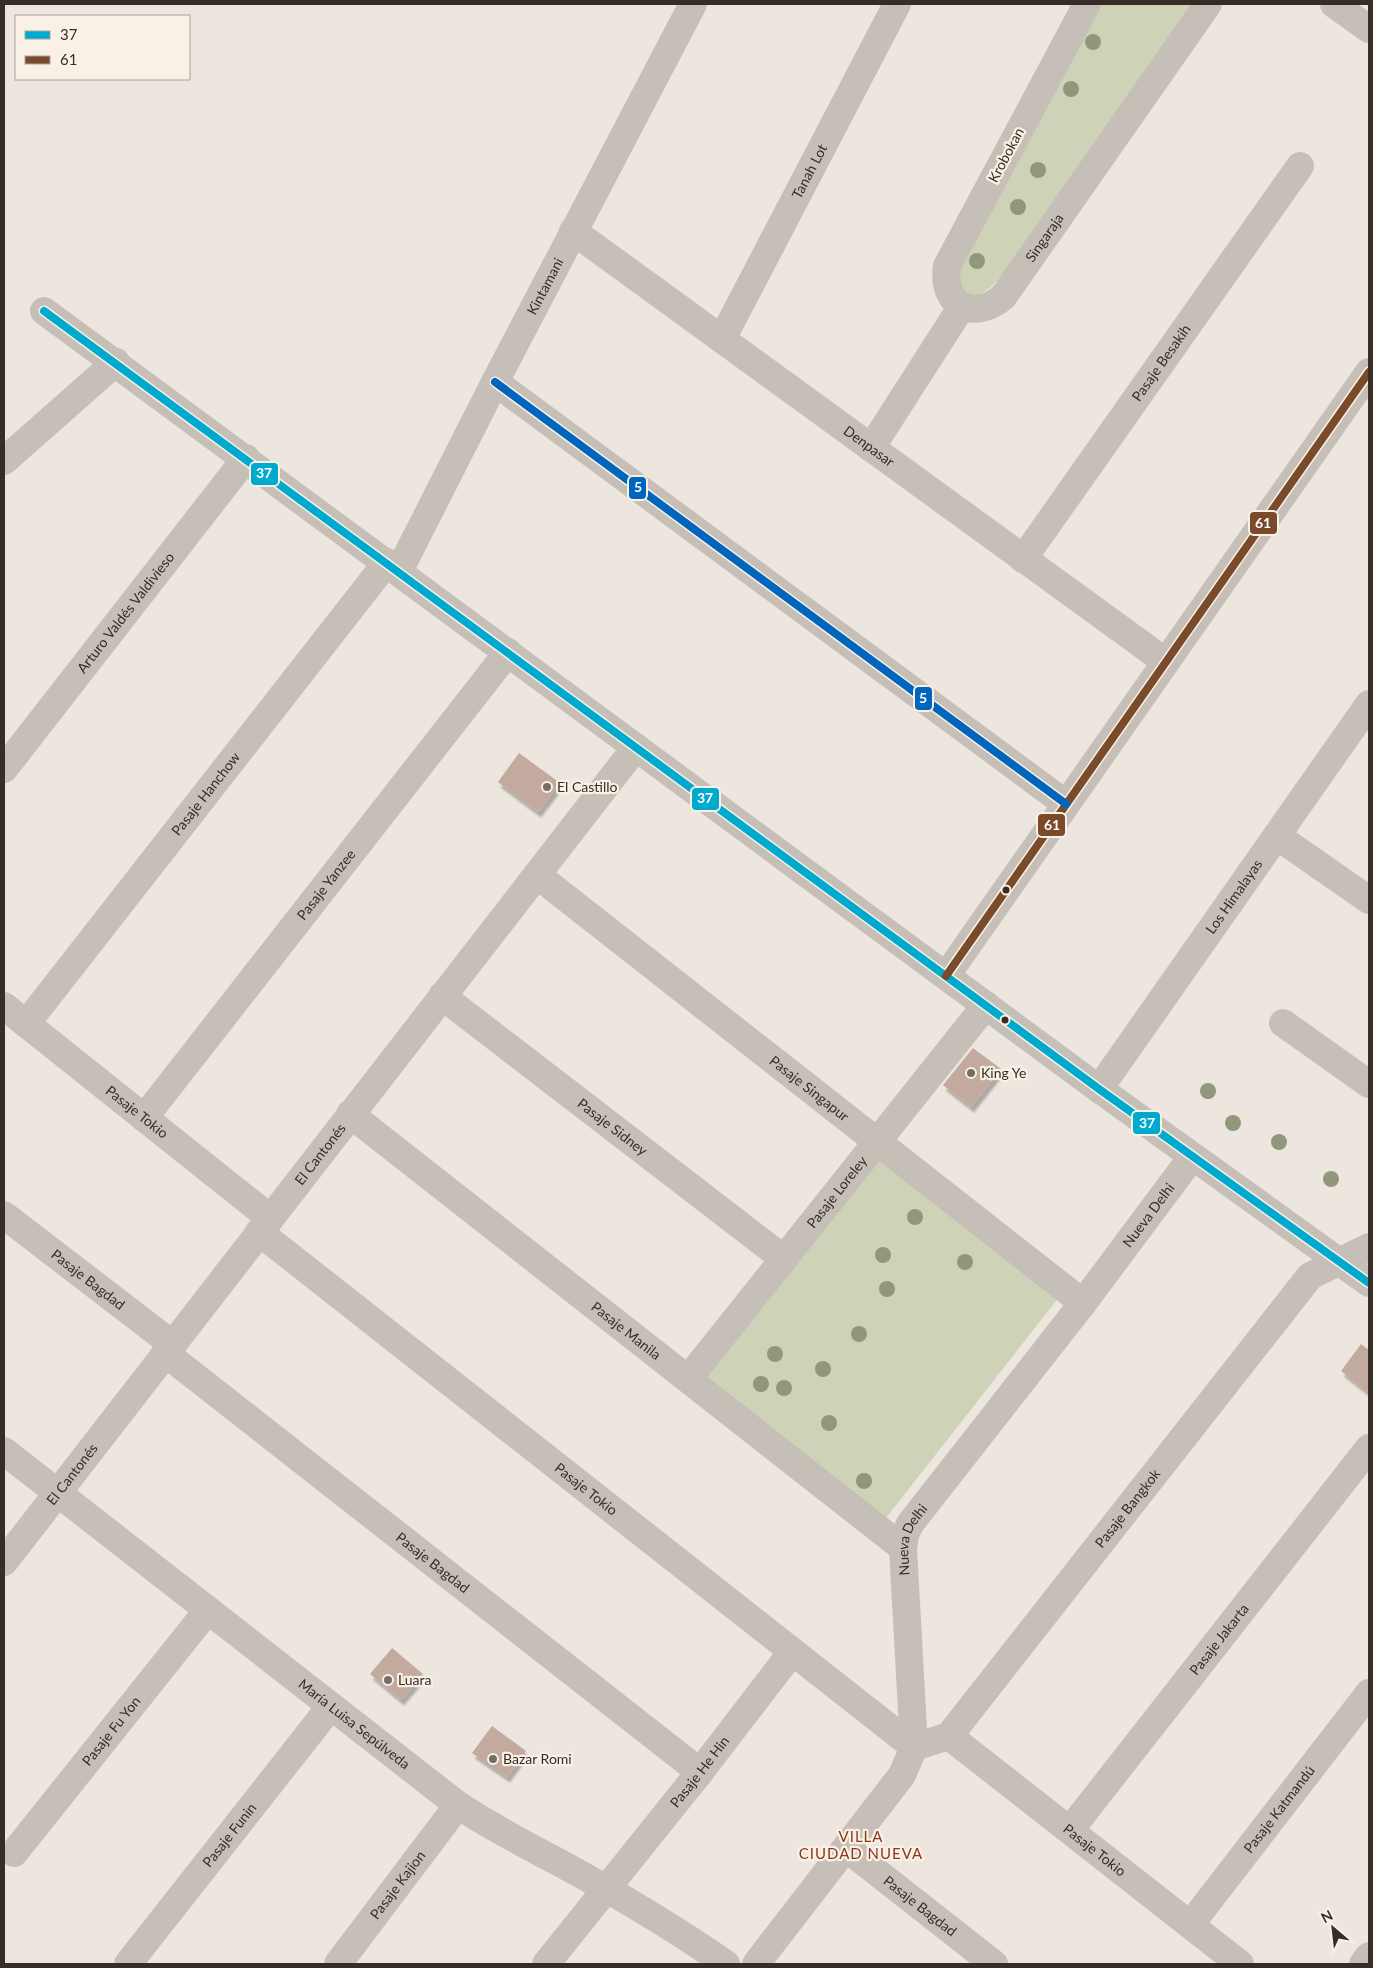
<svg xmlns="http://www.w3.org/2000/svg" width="1373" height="1968" viewBox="0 0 1373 1968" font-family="Lato,sans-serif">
<defs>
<filter id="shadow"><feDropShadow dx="3" dy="5.5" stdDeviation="1" flood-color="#0004"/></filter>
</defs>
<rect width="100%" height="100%" fill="#ede6df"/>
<path fill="#ced3b8" d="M1095 4H1192L1002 275 990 288 974 298 959 289 960 264Z
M876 1155 1059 1297 886 1518 703 1376Z"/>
<path fill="#c2aa9f" filter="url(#shadow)" d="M519 753 560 783 538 812 498 782Z
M973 1048 1001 1069 971 1107 943 1085Z
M1361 1344 1369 1350V1393L1341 1371Z
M392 1648 423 1674 401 1700 370 1674Z
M492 1726 526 1751 507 1777 472 1753Z"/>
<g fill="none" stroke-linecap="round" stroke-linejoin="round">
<g stroke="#c6bfb8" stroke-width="28">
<path id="s1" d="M1087 4 947 266C941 305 973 322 1003 297L1208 4"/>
<path d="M1334 4 1369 29"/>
<path id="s2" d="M573 231 1166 662"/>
<path d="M44 311 1099 1089 1369 1283"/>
<path id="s3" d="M722 339 897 4"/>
<path d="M495 382 1066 804"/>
<path d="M871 448 962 306"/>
<path d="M4 461 116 362"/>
<path id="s4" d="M1023 559 1300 166"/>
<path id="s5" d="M399 571 495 382 693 4"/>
<path id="s6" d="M4 769 246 458"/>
<path d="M1277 836 1369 900"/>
<path id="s7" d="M537 875 1083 1303"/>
<path d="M946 976 1369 372"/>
<path id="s8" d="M442 996 784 1259"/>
<path id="s9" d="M4 1006 270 1218"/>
<path d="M1283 1023 1369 1084"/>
<path id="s10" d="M26 1024 387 562"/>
<path id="s11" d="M1099 1089 1369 704"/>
<path id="s12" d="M350 1114 903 1548"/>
<path id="s13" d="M144 1118 508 652"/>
<path id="s14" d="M4 1215 172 1344"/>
<path id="s15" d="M259 1232 914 1747"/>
<path id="s16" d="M165 1353 700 1772"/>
<path id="s17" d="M688 1379 986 1005"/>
<path id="s18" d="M4 1451 458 1805C491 1827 526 1845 560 1863 617 1894 673 1927 726 1964"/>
<path id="s19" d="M4 1562 636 747"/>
<path id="s20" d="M949 1736 1240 1964"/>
<path id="s21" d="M914 1747 949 1736 1310 1276 1369 1247"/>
<path id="s22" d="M1070 1830 1369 1448"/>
<path id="s23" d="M846 1848 994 1964"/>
<path id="s24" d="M14 1853 208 1610"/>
<path id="s25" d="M1190 1925 1369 1693"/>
<path id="s26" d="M128 1964 331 1706"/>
<path id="s27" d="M338 1964 458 1805"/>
<path id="s28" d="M546 1964 700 1772 792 1652"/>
<path id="s29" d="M756 1964 902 1775 914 1747 903 1548 905 1535 910 1524 1083 1303 1192 1157"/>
<path d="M1363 1964 1369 1956"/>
</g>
<defs>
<path id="bus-1" d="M44 311 1099 1089 1369 1283"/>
<path id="bus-2" d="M946 976 1369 372"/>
<path id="bus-3" d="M495 382 1066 804"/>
</defs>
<use href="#bus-1" stroke="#faf1e6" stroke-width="11"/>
<use href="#bus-2" stroke="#faf1e6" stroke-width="11"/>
<use href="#bus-3" stroke="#faf1e6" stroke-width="11"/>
<use href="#bus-1" stroke="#00a9ce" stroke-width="8"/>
<use href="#bus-2" stroke="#7a4b2a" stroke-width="8"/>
<use href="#bus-3" stroke="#0065bd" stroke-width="8"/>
</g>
<g fill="#91977b">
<circle cx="1093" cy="42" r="8"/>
<circle cx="1071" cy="89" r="8"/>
<circle cx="1038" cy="170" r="8"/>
<circle cx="1018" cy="207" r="8"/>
<circle cx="977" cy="261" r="8"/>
<circle cx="1208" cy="1091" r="8"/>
<circle cx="1233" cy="1123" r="8"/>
<circle cx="1279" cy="1142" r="8"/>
<circle cx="1331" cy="1179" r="8"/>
<circle cx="915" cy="1217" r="8"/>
<circle cx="883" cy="1255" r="8"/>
<circle cx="965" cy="1262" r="8"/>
<circle cx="887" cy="1289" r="8"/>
<circle cx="859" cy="1334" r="8"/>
<circle cx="775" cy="1354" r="8"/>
<circle cx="823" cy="1369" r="8"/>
<circle cx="761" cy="1384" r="8"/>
<circle cx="784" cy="1388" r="8"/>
<circle cx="829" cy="1423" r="8"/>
<circle cx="864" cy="1481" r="8"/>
</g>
<g fill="#776d67" stroke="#faf1e6" stroke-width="2">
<circle cx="547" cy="787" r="5"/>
<circle cx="971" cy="1073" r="5"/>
<circle cx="388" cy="1680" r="5"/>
<circle cx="493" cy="1759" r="5"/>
</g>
<g fill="#372c26" stroke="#faf1e6" stroke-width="2">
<circle cx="1006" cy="890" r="4.5"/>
<circle cx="1005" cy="1020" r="4.5"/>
</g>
<g text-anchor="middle" stroke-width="4.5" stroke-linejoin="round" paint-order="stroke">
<g font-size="14" fill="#372c26" stroke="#faf1e6">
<text transform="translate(1006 155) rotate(-62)" y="5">Krobokan</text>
<text dy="5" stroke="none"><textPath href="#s3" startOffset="189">Tanah Lot</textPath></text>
<text dy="5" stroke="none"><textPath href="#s1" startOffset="459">Singaraja</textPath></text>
<text dy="5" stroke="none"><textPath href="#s5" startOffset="320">Kintamani</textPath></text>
<text dy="5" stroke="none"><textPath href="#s4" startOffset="240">Pasaje Besakih</textPath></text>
<text dy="5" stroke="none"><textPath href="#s2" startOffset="366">Denpasar</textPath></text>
<text dy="5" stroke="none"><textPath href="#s6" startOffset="198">Arturo Valdés Valdivieso</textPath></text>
<text dy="5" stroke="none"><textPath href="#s10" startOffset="292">Pasaje Hanchow</textPath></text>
<text dy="5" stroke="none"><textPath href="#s13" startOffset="296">Pasaje Yanzee</textPath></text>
<text dy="5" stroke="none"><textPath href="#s11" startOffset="235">Los Himalayas</textPath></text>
<text dy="5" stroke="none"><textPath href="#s7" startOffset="346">Pasaje Singapur</textPath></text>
<text dy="5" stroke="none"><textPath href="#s9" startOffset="170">Pasaje Tokio</textPath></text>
<text dy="5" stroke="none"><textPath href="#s8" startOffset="215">Pasaje Sidney</textPath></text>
<text dy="5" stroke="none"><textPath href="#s19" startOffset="516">El Cantonés</textPath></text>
<text dy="5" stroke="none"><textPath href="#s17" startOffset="239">Pasaje Loreley</textPath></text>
<text dy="5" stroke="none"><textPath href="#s29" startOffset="884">Nueva Delhi</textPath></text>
<text dy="5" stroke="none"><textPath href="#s14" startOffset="106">Pasaje Bagdad</textPath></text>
<text dy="5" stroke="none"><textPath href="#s12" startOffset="351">Pasaje Manila</textPath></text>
<text dy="5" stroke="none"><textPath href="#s19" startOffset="111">El Cantonés</textPath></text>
<text dy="5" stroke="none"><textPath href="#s15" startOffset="416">Pasaje Tokio</textPath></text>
<text dy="5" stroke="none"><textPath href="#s21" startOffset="326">Pasaje Bangkok</textPath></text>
<text dy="5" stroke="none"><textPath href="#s29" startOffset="479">Nueva Delhi</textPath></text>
<text dy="5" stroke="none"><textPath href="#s16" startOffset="340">Pasaje Bagdad</textPath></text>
<text dy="5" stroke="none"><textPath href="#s22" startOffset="242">Pasaje Jakarta</textPath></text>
<text dy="5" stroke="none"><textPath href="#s18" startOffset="444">María Luisa Sepúlveda</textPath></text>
<text dy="5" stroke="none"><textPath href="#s24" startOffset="156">Pasaje Fu Yon</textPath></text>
<text dy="5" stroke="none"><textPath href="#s28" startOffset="246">Pasaje He Hin</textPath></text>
<text dy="5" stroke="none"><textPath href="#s25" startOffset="146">Pasaje Katmandú</textPath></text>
<text dy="5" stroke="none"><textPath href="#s26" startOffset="164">Pasaje Funin</textPath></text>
<text dy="5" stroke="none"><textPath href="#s20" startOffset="185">Pasaje Tokio</textPath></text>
<text dy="5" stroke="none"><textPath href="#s27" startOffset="99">Pasaje Kajion</textPath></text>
<text dy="5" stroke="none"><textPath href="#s23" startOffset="94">Pasaje Bagdad</textPath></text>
</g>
<g font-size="14" fill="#372c26" stroke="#faf1e6" text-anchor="start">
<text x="557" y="792">El Castillo</text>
<text x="981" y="1078">King Ye</text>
<text x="398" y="1685">Luara</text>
<text x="503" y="1764">Bazar Romi</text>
</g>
<g font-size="15" letter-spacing="1" fill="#8b371a" stroke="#faf1e6">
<text x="861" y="1842">VILLA<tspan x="861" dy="17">CIUDAD NUEVA</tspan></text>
</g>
</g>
<g stroke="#faf1e6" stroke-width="2">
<rect x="250" y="462" width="29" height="24" rx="5" fill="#00a9ce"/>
<rect x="628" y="476" width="19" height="24" rx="5" fill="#0065bd"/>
<rect x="1249" y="511" width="29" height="24" rx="5" fill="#7a4b2a"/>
<rect x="914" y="686" width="19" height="25" rx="5" fill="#0065bd"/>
<rect x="691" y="787" width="29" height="24" rx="5" fill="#00a9ce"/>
<rect x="1037" y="813" width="29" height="24" rx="5" fill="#7a4b2a"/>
<rect x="1132" y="1111" width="29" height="24" rx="5" fill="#00a9ce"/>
</g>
<g font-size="14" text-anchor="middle" font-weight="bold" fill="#fff">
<text x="264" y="478">37</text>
<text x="638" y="492">5</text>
<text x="1263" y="528">61</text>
<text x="923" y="703">5</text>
<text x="705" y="803">37</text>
<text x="1052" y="830">61</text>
<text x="1147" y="1128">37</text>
</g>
<rect width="1373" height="1968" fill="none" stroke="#372c26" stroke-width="10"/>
<rect x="15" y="15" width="175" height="65" fill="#faf1e6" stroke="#aca299"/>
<rect x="25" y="31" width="25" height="8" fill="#00a9ce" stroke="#aca299"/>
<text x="60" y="40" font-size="15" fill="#372c26">37</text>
<rect x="25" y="56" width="25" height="8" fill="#7a4b2a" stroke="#aca299"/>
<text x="60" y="65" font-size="15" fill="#372c26">61</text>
<g transform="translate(1333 1928) rotate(332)" stroke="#faf1e6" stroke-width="4" paint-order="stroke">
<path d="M0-4L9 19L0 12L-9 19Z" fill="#372c26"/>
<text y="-8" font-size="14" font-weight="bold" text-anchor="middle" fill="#372c26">N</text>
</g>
</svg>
